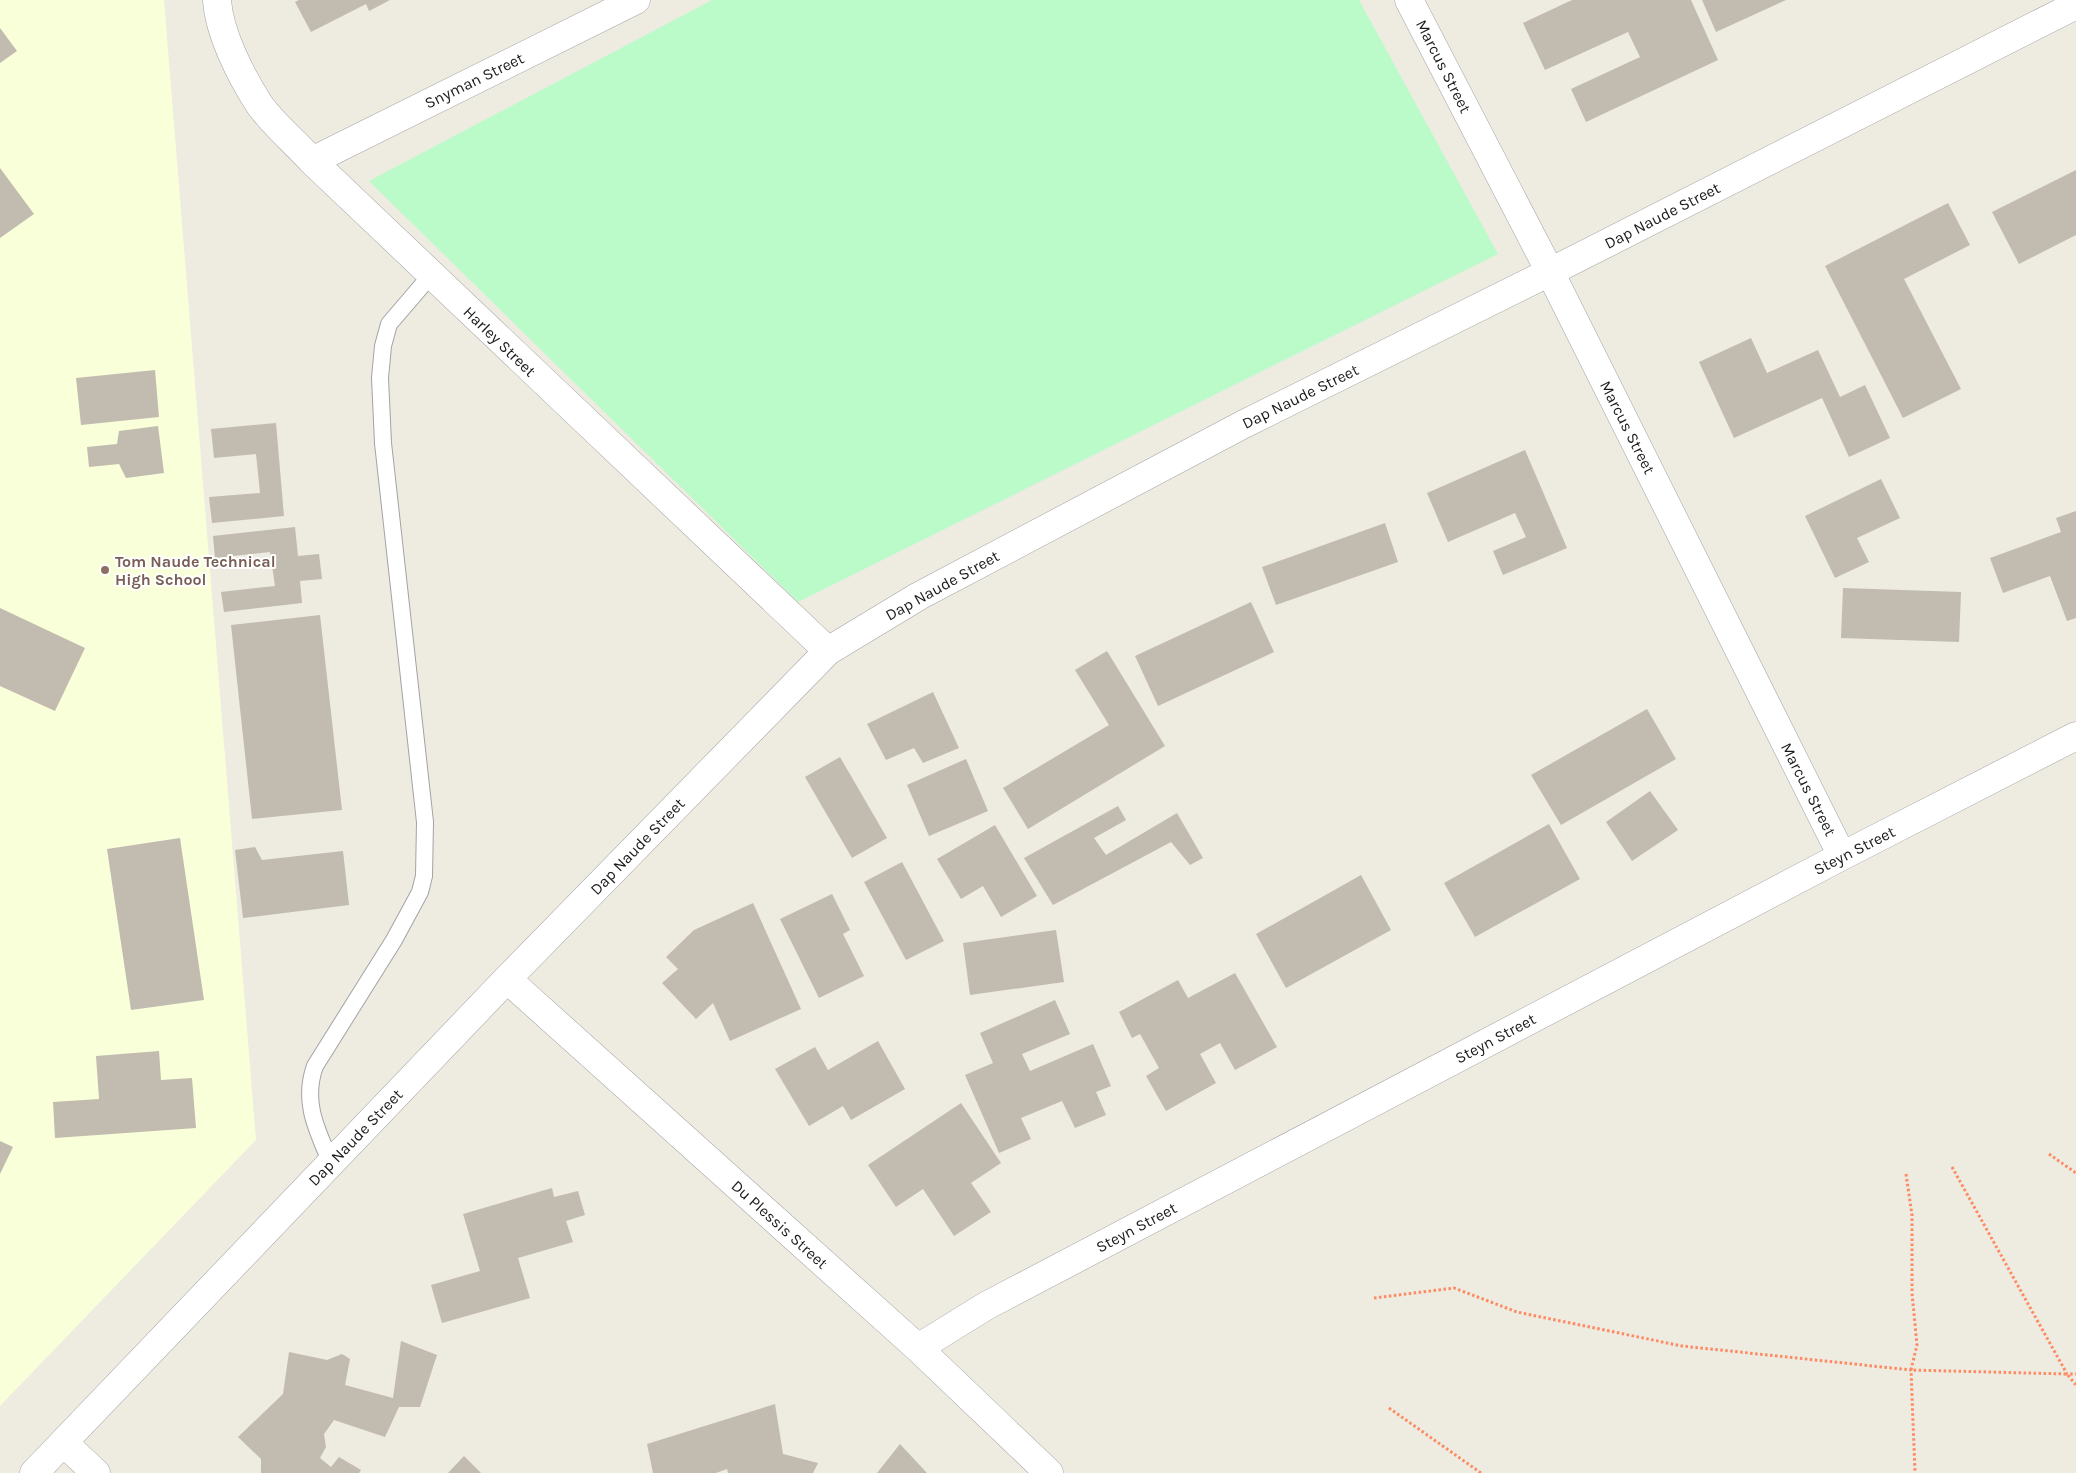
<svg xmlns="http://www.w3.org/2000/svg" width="2076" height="1473" viewBox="0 0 2076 1473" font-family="Karla,sans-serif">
<rect width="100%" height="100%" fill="#eeebe1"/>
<path fill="#f9ffd9" d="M0 0H164L256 1140 0 1406Z"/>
<path fill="#bbfbca" d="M712 0H1359L1498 254 798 602 369 181Z"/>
<path fill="#c2bbb0" d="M299 0H390L369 11 366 4 311 32 295 2Z
M1572 0H1691L1718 60 1586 122 1571 89 1640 57 1628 32 1545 70 1523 23Z
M1702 0H1786L1716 32Z
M0 28 17 51 0 63Z
M0 168 34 214 0 238Z
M2076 170V235L2019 264 1992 212Z
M1948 203 1970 245 1904 279 1961 389 1903 418 1825 266Z
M1751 338 1767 373 1818 350 1840 397 1865 385 1890 438 1849 457 1822 398 1734 438 1699 362Z
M155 370 159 417 81 425 76 378Z
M276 423 284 516 212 523 209 497 260 493 256 454 214 458 211 429Z
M158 426 164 473 126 478 119 464 89 467 87 447 117 444 119 431Z
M1525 450 1567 548 1503 575 1493 551 1526 537 1515 513 1448 542 1427 493Z
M1881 479 1900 518 1857 538 1869 562 1835 578 1805 516Z
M2076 511V618L2067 621 2050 576 2003 593 1990 558 2061 532 2056 518Z
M1385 523 1398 562 1276 605 1262 567Z
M295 527 298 556 319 554 322 579 300 581 302 603 224 612 221 592 275 586 270 552 215 558 213 536Z
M1843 588 1961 592 1959 642 1841 638Z
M1251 602 1274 652 1158 706 1135 656Z
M0 608 85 648 55 711 0 686Z
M320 615 342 810 252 819 231 625Z
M1107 651 1165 746 1028 829 1003 788 1109 725 1075 670Z
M933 692 959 748 923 763 914 748 886 760 867 724Z
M1647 709 1676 759 1561 825 1531 775Z
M840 757 887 838 852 858 805 777Z
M966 759 988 811 929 836 907 785Z
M1650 791 1678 830 1632 861 1606 822Z
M1118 806 1126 820 1094 838 1106 855 1177 813 1203 858 1190 865 1171 842 1053 905 1024 858Z
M1549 824 1580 879 1475 937 1444 883Z
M995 825 1037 896 1001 917 983 886 961 899 937 859Z
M180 838 204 1000 131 1010 107 849Z
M255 847 262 860 343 851 349 905 243 918 235 850Z
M902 862 944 941 906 960 864 882Z
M1361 875 1391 930 1286 988 1256 934Z
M832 894 850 930 843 934 864 976 819 998 780 919Z
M753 903 801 1009 730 1041 713 1003 696 1019 662 983 678 969 666 957 694 930Z
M1056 930 1064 982 970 995 963 943Z
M1235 973 1277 1047 1235 1070 1220 1043 1200 1054 1216 1083 1166 1111 1146 1076 1159 1068 1140 1034 1132 1038 1119 1012 1178 980 1188 998Z
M1055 1000 1070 1034 1022 1054 1030 1071 1093 1044 1111 1086 1096 1092 1106 1115 1075 1128 1062 1101 1021 1118 1031 1139 999 1153 965 1075 993 1063 980 1033Z
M878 1041 905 1089 851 1120 843 1106 809 1126 775 1069 815 1047 828 1070Z
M159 1051 161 1080 192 1078 196 1128 55 1138 53 1102 99 1099 96 1056Z
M961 1103 1001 1163 971 1183 991 1212 954 1236 923 1189 896 1207 868 1165Z
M0 1141 13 1147 0 1174Z
M552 1188 554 1197 578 1191 585 1215 566 1221 573 1242 518 1258 530 1298 442 1323 431 1285 480 1271 463 1214Z
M401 1341 437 1355 420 1407H399L385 1437 334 1420 324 1434 326 1447 320 1458 331 1467 339 1457 361 1470 359 1473H261V1459L238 1437 283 1394 289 1352 327 1360 342 1354 350 1359 345 1385 393 1398Z
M775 1404 783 1454 818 1463 813 1473H728L727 1469 716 1473H653L647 1444Z
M900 1444 927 1473H877Z
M464 1456 481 1473H448Z"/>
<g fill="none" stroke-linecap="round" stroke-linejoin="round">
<defs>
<path id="service" d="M331 1163C317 1130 302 1102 315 1066L394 940 420 892 424 876 425 822 383 443 380 378 383 346 389 324 431 275"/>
<path id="minor" d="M217 0C219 33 241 76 259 104 271 122 297 144 312 161L828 651
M1409 0 1550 272 1842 856
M312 161 636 0
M507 979 918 1348 1049 1473
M918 1348 986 1306 1842 856 2076 736
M64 1443 96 1473
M34 1473 507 979 828 651 919 596 1244 424 1550 272 2076 5"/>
</defs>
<use href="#service" stroke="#a3a3a3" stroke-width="18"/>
<use href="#minor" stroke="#a3a3a3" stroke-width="29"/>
<path stroke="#fe8a62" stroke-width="3" stroke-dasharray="2.5 2.5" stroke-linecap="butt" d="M2049 1154 2076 1173
M1952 1167 2067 1374H2076
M1906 1174 1912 1215V1293L1917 1345 1911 1370 2067 1374 2076 1385
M1374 1298 1454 1288 1517 1312 1682 1346 1911 1370 1915 1473
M1389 1408 1481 1473"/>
<use href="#service" stroke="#fff" stroke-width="16"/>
<use href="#minor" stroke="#fff" stroke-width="28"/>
</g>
<circle fill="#8d6e63" stroke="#fff" stroke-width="2" cx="105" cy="570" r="5"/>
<g text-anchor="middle" stroke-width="4" stroke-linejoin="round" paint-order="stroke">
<g font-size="16" fill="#1c1c1c" stroke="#fff">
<text transform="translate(1444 66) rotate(63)" y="6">Marcus Street</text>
<text transform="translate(474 80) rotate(-26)" y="6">Snyman Street</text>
<text transform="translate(1662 215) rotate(-27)" y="6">Dap Naude Street</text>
<text transform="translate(500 341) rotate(44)" y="6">Harley Street</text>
<text transform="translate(1300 396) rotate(-26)" y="6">Dap Naude Street</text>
<text transform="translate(1628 427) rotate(63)" y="6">Marcus Street</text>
<text transform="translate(942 585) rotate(-29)" y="6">Dap Naude Street</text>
<text transform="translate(1809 789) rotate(63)" y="6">Marcus Street</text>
<text transform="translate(637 846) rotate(-46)" y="6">Dap Naude Street</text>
<text transform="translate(1854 850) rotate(-27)" y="6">Steyn Street</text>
<text transform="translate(1495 1038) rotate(-28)" y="6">Steyn Street</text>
<text transform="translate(355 1137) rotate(-46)" y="6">Dap Naude Street</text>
<text transform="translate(780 1224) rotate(42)" y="6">Du Plessis Street</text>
<text transform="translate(1136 1227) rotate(-28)" y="6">Steyn Street</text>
</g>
<g font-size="16" font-weight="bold" fill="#785e54" stroke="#fff" text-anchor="start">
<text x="115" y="567">Tom Naude Technical<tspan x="115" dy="18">High School</tspan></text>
</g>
</g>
</svg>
